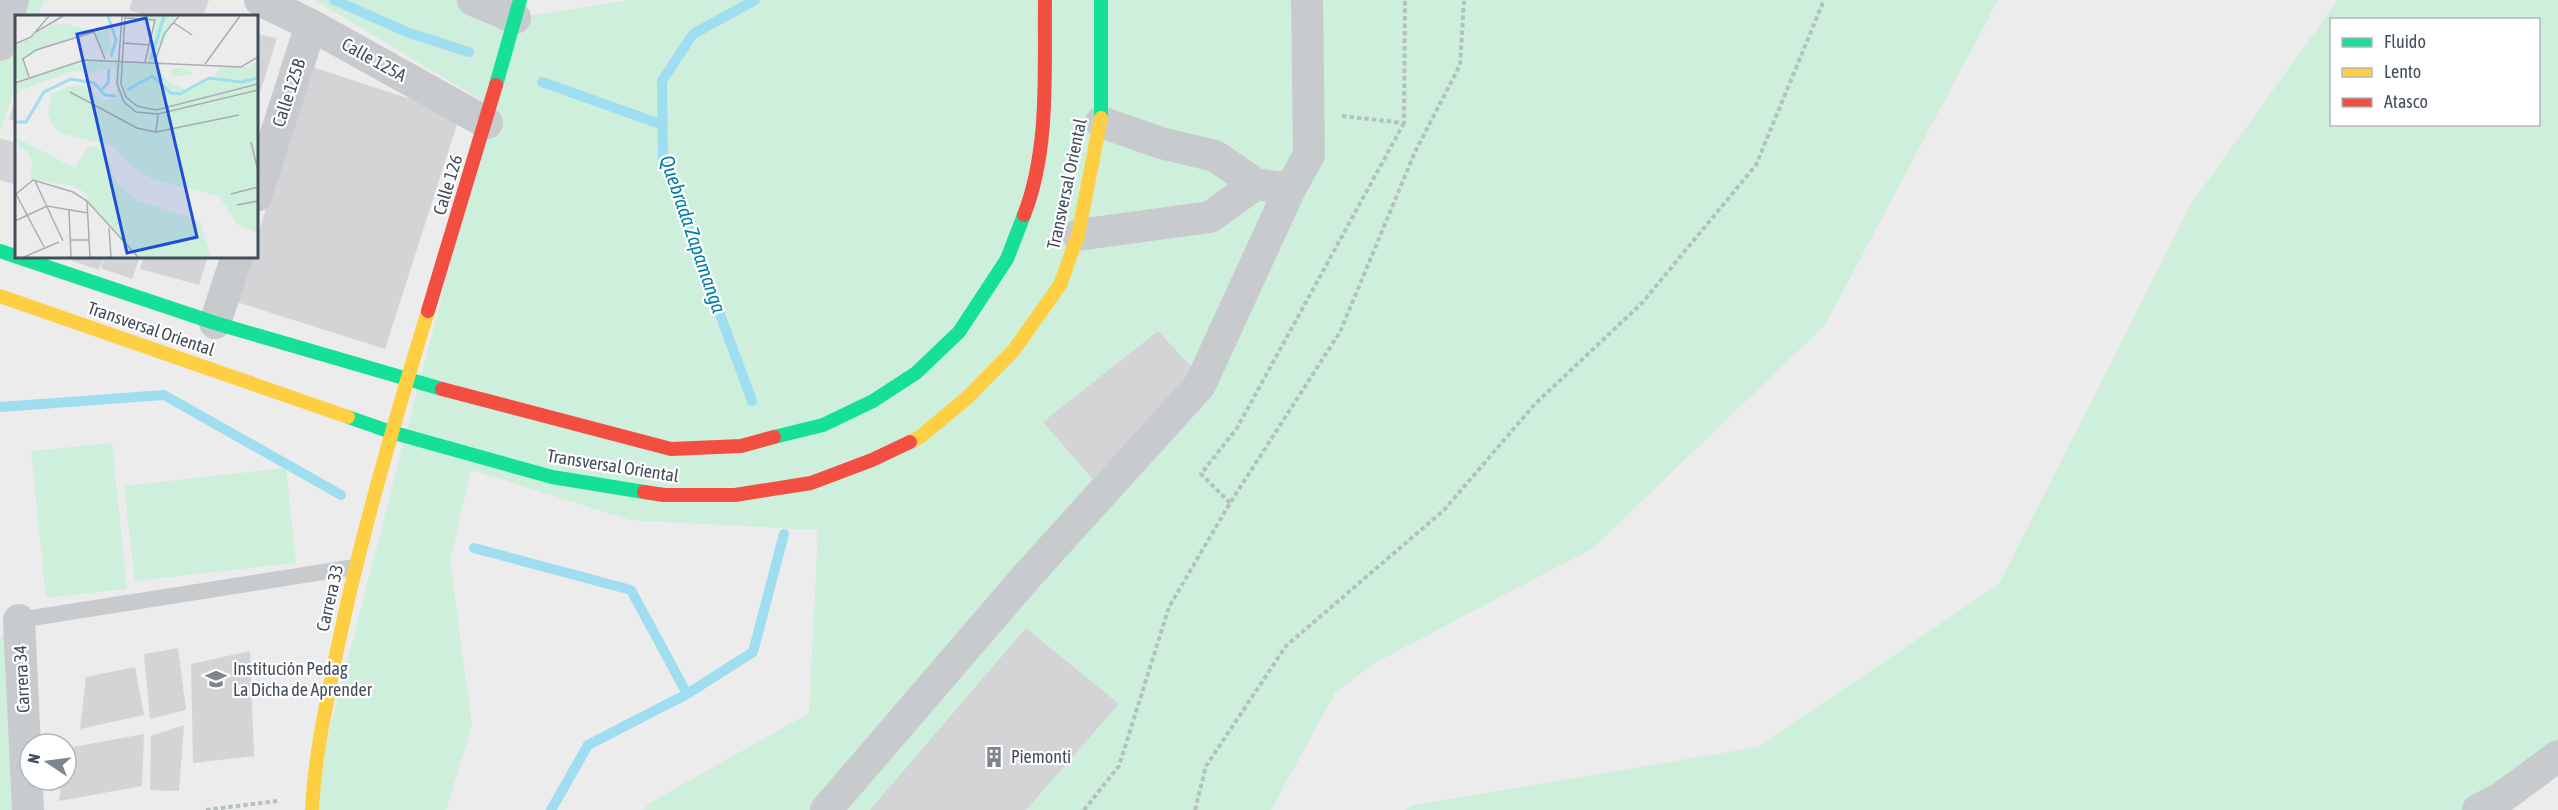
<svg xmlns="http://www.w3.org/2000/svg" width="2558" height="810" viewBox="0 0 2558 810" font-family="'Asap Condensed',sans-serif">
<rect width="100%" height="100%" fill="#edecec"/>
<path fill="#ceefdb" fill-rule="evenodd" d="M0 0H44L38 16H16V83L0 133Z
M315 0H473L515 18 630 0H1998L1825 325 1593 548 1373 664 1335 693 1271 810H644L648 804 809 713 818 530 630 520 471 470 450 560 472 726 446 810H312V797L491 106Z
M2338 0H2558V766L2478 810H1405L1413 805 1758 747 1999 584 2191 204ZM2332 20H2538V124H2332Z
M112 443 127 589 46 598 31 451Z
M286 468 296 563 135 581 124 486Z
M10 621 27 810H0V640Z"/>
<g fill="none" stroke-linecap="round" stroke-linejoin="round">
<path stroke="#9fddf1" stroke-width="10" d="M334 0 409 33 469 52
M542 82 663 125
M752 401 663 160 662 81 693 34 755 0
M0 407 164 395 341 495
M474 548 631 590 687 694
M551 810 588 745 687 694 753 652 784 534"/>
</g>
<path fill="#d4d4d7" d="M132 0H209L203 16H149L129 10Z
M256 34 277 38 257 103H256Z
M312 67 460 115 385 349 237 302 251 256H256V240Z
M16 96V122L9 119Z
M0 138 16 143V185L0 180Z
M74 256H104L99 270 72 261Z
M105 256 140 257 132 279 101 268Z
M144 256H208L199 285 140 269Z
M1158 331 1201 377 1095 482 1043 422Z
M1026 628 1119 704 1026 810H870Z
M178 648 186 710 150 719 144 654Z
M250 651 254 756 193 763 191 664Z
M135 667 144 715 80 729 86 677Z
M184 725 179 791 150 790 151 736Z
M144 734 142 786 59 801 62 780H66L67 748Z"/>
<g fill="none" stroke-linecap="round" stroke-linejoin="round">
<path stroke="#b4c2be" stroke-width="4" stroke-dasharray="4.5 3" stroke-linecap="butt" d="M1342 116 1404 123 1405 0
M1230 503 1201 474 1237 428 1404 123
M206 810 277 801
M1084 810 1119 766 1169 607 1230 503 1340 332 1415 152 1460 65 1464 1
M1195 810 1206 766 1286 646 1444 510 1535 404 1642 303 1756 165 1824 0"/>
<path stroke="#c8cbcd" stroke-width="16" d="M19 620 355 567"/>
<path stroke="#c8cbcd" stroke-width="32" d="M260 0 311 25 487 123
M473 0 515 18
M0 45 13 0
M1290 189 1309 155 1307 0
M256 196 311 25
M1078 235 1210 217 1256 184
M215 323 237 256
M19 620 28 810
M826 810 1028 575 1200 385 1290 189 1256 184 1215 156 1161 143 1101 122
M2478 810 2501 798 2558 756"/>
<path stroke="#16e098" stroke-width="14" d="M1101 0V118
M496 85 520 0
M0 251 215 323 442 389
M348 417 391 432 552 477 644 492
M774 437 823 425 873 401 916 373 959 332 1007 259 1024 215"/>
<path stroke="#ffcf43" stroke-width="14" d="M0 296 348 417
M910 442 920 437 968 397 1014 350 1060 285 1078 235 1101 118
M312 810C314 763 324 716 333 670 357 549 392 429 428 311"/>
<path stroke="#f24e42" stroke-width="14" d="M1024 215C1050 148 1044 71 1045 0
M428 311 496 85
M442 389 671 449 741 446 774 437
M644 492 664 495H735L811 483 872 460 910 442"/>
</g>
<defs>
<symbol id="school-bare" viewBox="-9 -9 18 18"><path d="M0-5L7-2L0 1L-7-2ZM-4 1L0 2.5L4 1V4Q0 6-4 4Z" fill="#7e858d" stroke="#fff" stroke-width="2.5" paint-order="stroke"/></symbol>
<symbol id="building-bare" viewBox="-9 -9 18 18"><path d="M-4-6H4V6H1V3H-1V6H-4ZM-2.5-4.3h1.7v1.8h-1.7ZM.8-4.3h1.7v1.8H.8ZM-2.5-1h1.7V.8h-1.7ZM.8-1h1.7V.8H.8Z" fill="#7e858d" stroke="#fff" stroke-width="2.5" paint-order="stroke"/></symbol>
</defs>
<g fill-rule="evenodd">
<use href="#school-bare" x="201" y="664" width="30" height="30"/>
<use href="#building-bare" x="979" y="742" width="30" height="30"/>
</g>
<g text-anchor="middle" stroke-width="4.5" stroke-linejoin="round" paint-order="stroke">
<g font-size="18" fill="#424e5a" stroke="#fff">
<text transform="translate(374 60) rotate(29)" y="6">Calle 125A</text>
<text transform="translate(289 93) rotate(-72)" y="6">Calle 125B</text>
<text transform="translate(1067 184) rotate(-78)" y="6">Transversal Oriental</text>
<text transform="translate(448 185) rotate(-73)" y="6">Calle 126</text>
<text transform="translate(151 329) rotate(19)" y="6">Transversal Oriental</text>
<text transform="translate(613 466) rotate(9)" y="6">Transversal Oriental</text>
<text transform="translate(330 598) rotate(-77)" y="6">Carrera 33</text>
<text transform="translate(22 679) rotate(-93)" y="6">Carrera 34</text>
</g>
<g font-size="18" fill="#424e5a" stroke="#fff" text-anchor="start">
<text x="233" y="675">Institución Pedag<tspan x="233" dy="21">La Dicha de Aprender</tspan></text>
<text x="1011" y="763">Piemonti</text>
</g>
<g font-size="20" font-style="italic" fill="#017fa7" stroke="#fff">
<text transform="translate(693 234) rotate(71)" y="7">Quebrada Zapamanga</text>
</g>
</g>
<g transform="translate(15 15)">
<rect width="243" height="243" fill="#edecec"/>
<path d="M104 1H160L140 47 153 67 170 74 198 63 205 52H233L243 46V218L222 209 204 181 139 165 116 150 98 131 45 118 37 110 33 99 37 79 52 72 65 70 75 74 86 86 102 83 100 52 78 58 58 56 4 76 0 85V72L5 66 0 60V31L35 11 49 8 78 16 35 30 8 44 14 62 64 46 132 47 139 25 138 7ZM93 14 97 37 89 39 81 19ZM159 53 175 54 177 60 157 61 155 56ZM0 122 60 153 73 132 82 131 90 140 102 168 121 185 185 206 196 242H121L72 186V179L59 171 16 165 17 146 12 136 4 133Z" fill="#ceefdb"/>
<path fill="none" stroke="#9fddf1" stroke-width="3" d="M93 1 101 25 96 42M136 44 149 1M87 74 93 68 94 54M112 75 137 61 156 78 165 79 194 63 226 67 243 63M0 107H11L29 77 56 64 79 68 90 80 101 81"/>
<path fill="none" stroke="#a9adb2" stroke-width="1.5" d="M107 1 102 69 109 87 121 97 143 99 243 75M110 1 106 69 111 82 122 91 141 95 243 69M110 3 140 5 130 47M159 8 177 20M21 17 48 1M108 28 135 30M0 29 16 22 34 1M140 47 149 19 164 1M190 49 225 1M14 62 8 44 21 35 79 17 90 44M0 68 69 45 226 52 243 42M55 77 122 113 141 117 143 99M141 117 224 100M236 127 243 156M20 166 48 226M1 179 18 165 58 177 72 186 123 242M1 179 29 232M216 179 243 172M72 186 75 242M222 190 243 186M54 195 56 242M0 206 32 191 73 198M94 213 96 242M55 225H74M9 242 44 227"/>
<path fill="#1d4ed8" fill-opacity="0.15" stroke="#1d4ed8" stroke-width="3" d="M131 3 182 222 112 238 62 19Z"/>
<rect width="243" height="243" fill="none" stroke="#424e5a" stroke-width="3"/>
</g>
<rect x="2330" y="18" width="210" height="108" fill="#ffffff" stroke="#b3b8bd" stroke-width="1.5"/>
<rect x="2342" y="38" width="30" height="9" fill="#16e098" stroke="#b3b8bd" stroke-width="1.5"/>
<text x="2384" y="48" font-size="18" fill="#424e5a">Fluido</text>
<rect x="2342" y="68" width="30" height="9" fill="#ffcf43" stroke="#b3b8bd" stroke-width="1.5"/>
<text x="2384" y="78" font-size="18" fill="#424e5a">Lento</text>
<rect x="2342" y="98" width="30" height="9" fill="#f24e42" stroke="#b3b8bd" stroke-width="1.5"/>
<text x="2384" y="108" font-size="18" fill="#424e5a">Atasco</text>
<g transform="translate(48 762) rotate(283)"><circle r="28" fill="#ffffff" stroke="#b3b8bd" stroke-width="1.5"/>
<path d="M0-4.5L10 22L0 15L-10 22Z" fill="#7e858d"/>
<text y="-9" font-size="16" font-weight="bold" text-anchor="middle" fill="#424e5a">N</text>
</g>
</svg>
